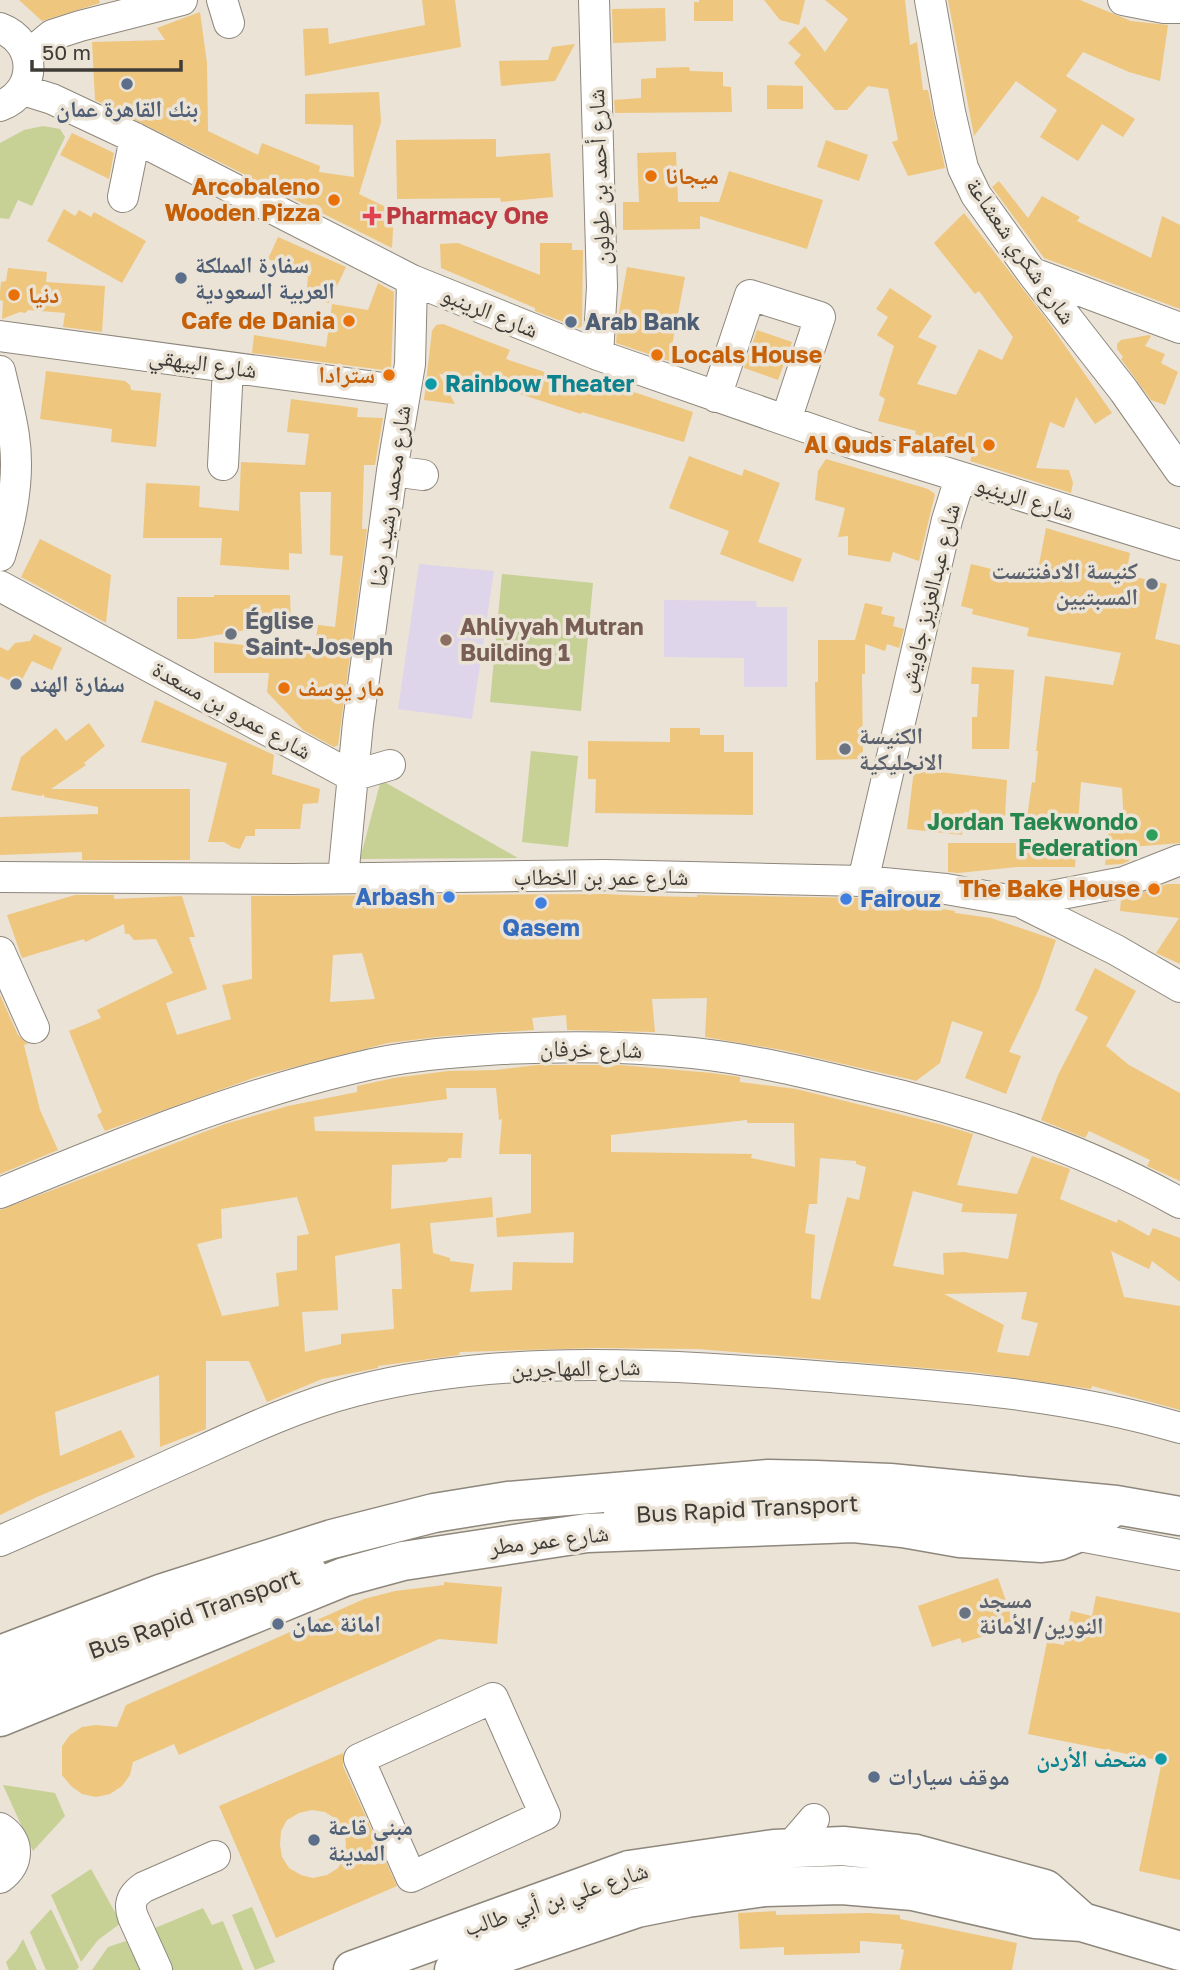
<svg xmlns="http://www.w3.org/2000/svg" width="1180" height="1970" viewBox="0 0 1180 1970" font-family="'Golos Text','Noto Naskh Arabic',sans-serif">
<rect width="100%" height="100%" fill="#eae3d6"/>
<path fill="#dfd5ea" d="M419 564 494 571 472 719 398 709Z
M664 600 756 601 757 607H787V687H744V658L664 657Z"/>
<path fill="#c7d095" d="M43 126 60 129 65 137 32 206 18 200 9 219 0 218V143L24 130Z
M502 574 593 583 581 711 490 702Z
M531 751 578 756 568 847 522 842Z
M381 780 518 858 360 859Z
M3 1785 55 1793 65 1816 33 1851Z
M91 1869 121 1923 98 1940 81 1962 51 1895Z
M252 1907 275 1962 255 1970 232 1915Z
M203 1908 212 1925 223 1921 243 1970H165L148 1931Z
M51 1909 79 1967 76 1970H46L30 1932Z
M23 1939 37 1970H9L6 1962 16 1951Z
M126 1941 140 1970H92L108 1947Z"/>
<path fill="#efc67e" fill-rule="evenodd" d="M19 0H99L100 3 42 21Z
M422 0H455L461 47 305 76 303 29 328 28 329 44 425 25Z
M699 0H733V21H694V2H699Z
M764 0H805L799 25 780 20Z
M825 0H905L910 45 917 42 923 90H928L945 168 908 176 892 142 898 140 888 89 868 86 847 110H835L794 63 801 55 788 43 805 26 825 52 848 19Z
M948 0H1080L1131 21 1168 25 1160 81 1129 72 1083 52 1066 76 1135 119 1123 137 1102 124 1078 161 1040 137 1057 110 1016 81 974 136Z
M665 8 666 41 613 43 612 9Z
M200 12 207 63 208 131 258 155 262 143 320 166 319 172 354 177 353 125 305 124V94L379 92 381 122 359 194 394 211 392 248 95 100 92 42 165 40 157 28Z
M575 44 555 81 501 86 499 61 548 60 552 47Z
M689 67 690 71 723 72V86L731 87 732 112 615 113 614 100 641 98V79L656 78V68Z
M767 85 803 86V109H767Z
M72 133 114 153 109 179 60 155Z
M496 139V157L550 153 553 197 501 202 500 198 397 199 396 140Z
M826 140 868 155 859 181 817 167Z
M676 152 678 202H719L729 171 823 200 807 249 700 216V229L623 230V202H639L637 153Z
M999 181 1028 218 1042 196 1080 217 1077 221 1151 258 1162 216 1180 225V309L1044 258 992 187Z
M64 209 75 216 79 210 91 217 94 212 146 241 122 283 47 241Z
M964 213 1047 320 1112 413 1095 424 1076 397 1064 428 1050 422 1036 468 1069 470 1073 483 1071 493 970 461 973 452 915 434 916 431 878 421 885 399 879 395 894 346 877 335 888 317 876 309 890 288 932 316 918 337 937 346 917 384 956 395 979 349 1002 360 1013 337 979 291 975 294 934 243Z
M278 237 346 267 329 303 306 298 308 277 268 259Z
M458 243 540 275V243H572V250H583L582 326 579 328 535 311V308L441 268 440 244Z
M627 267 685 277 669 361 616 343 618 318Z
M8 268 47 272 46 282 105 286 102 332 63 327 65 313 28 310 25 313 20 312 2 319 3 301 0 300V292L1 282 6 281Z
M378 283 394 292 391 371 252 353 254 335 326 347 332 304 368 310Z
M443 324 510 350 506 359 607 393 610 384 693 412 684 442 582 412 581 414 505 389 507 382 439 374 455 404 424 400 432 331 436 325Z
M757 330 792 342 778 380 744 368Z
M1149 335 1151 336 1145 346 1165 354 1161 363 1178 372 1165 405 1151 400 1121 359 1123 357 1117 349V344L1121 340Z
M46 371 125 381 130 385 131 390 161 393 156 447 111 442 112 429 40 419Z
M291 399 358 408 357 417 383 418 375 465H364L362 529H367L338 745 334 747 303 730 267 692 269 673H214V642L314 652 318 625 335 627 343 556 330 555 331 492H300L302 554 289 553V570L220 565 222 538H143L146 483 200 486 199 507 239 511 241 462 305 465 309 434 287 432Z
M689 456 742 476 744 469 780 483 758 542 802 559 793 582 720 554 729 531 669 508Z
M826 459 928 489 935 494 919 561 893 552 890 562 848 555V536L838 537 845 508 815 500 818 471Z
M1046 528 1130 553 1126 575 1167 584 1155 639 1180 645V843L1131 847 1129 861 1122 864 1105 865 1109 828 1124 826 1122 788 1081 782 1078 824 1027 818 1032 782 1035 783 1038 751H1036L1045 676 1113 685 1121 653 1027 636 1029 628 972 614 973 609 961 606 971 564 1036 580Z
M40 539 111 575 106 623 21 577Z
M214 595H290L291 622 194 639H177V597H214Z
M865 603 883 607 881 614 895 617 893 626 904 629 899 648 887 644 885 651 865 644V674H862L863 759 816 760 815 682H818V640H855Z
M34 634 62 648 52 670 32 661 19 685 0 676V647L8 651 15 643 30 641Z
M972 667 1014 670 1009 749H972V717H977L979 684H971Z
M155 700 274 755 272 774 320 789 318 803 303 804 300 829H255V836H246L240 849 232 847 224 842H208L227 763 141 742Z
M89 723 105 746 84 763 86 765 51 789H190V860H82V852L0 855V817L98 814V807L44 797V794L41 796 11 790 21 757 56 728 66 741Z
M670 728H700V735H724V752H753V815L595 813 596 779H588V741L670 742Z
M914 769 1007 780 1005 816 964 812 962 835 907 829Z
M948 843H1077L1075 867H1017L958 873 948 872Z
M1167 884H1180V964L1156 953 1179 918 1120 911 1121 900Z
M604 894 645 896 697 897V895L862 898 914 904 955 911V913L991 918 1056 940 1039 989 1009 1052 1021 1056 1006 1094 965 1078 983 1032 952 1021 940 1063 916 1081 913 1080 782 1050 705 1037 707 998 652 999 655 1032 567 1030 566 1015 532 1018 534 1030 445 1036 388 1043 259 1076 105 1131 97 1115 102 1112 69 1031 101 1018 97 1010 173 973 156 939 134 940 129 934H125L124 924 85 942 84 939 22 958 7 915 75 895H114V899L182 896 195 937H189L207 989 166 1003 177 1035 231 1019 222 985 252 979 251 896ZM362 953 375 999 330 1002 333 955Z
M1095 968 1136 991 1106 1046 1129 1065 1180 1093V1181L1147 1166 1150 1160 1089 1131 1085 1138 1041 1120 1058 1075 1088 1017 1075 1010Z
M0 995 18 1035 28 1044 24 1045 40 1110 58 1150 0 1174Z
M537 1065H620L712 1073 740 1077V1082L796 1089 939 1124 973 1134 957 1185 1017 1194 1032 1156 1070 1169 1060 1199 1117 1223 1118 1219 1149 1236 1153 1228 1180 1238V1282L1152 1261 1149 1269 1111 1251 1124 1297 1180 1306V1410L1092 1386 1091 1389 972 1372 698 1349 597 1348 460 1352 459 1355 378 1366V1368L322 1379 267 1402 249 1361H206V1429L160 1447 159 1375 55 1412 60 1456 121 1430 135 1457 39 1496 0 1515V1210L225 1124 288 1106 357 1092V1086L394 1078 448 1071 496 1070ZM446 1088H496L499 1120 502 1119 499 1154H531V1213L496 1218 497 1237 574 1232 573 1263 513 1262 512 1290 470 1292 474 1264 450 1261V1258L433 1253 430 1223 493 1217 492 1197 391 1209 392 1165 446 1162 449 1158H461L463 1133 315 1131 314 1117 447 1099ZM747 1120V1123H794L795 1167 751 1158 752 1154 611 1152V1135ZM820 1158 856 1161V1164L866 1167 859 1200 847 1197 820 1300 811 1298 815 1235 805 1233 809 1204H817ZM913 1191 963 1204 961 1212 1017 1214 1008 1259 964 1252 943 1253 944 1275 893 1266ZM297 1197 309 1234 297 1236V1270L276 1273 279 1306 222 1316 197 1244 222 1238 221 1209ZM400 1243 402 1289H392L394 1329 341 1334V1344L305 1352 302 1312 338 1310 335 1256ZM1027 1292 1021 1319 1038 1323 1029 1356 997 1352 1004 1325 944 1294Z
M998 1578 1013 1621 983 1631 984 1636 962 1643 960 1638 932 1647 918 1606Z
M444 1582 502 1587 497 1644 439 1639 179 1755 174 1744 133 1762 130 1775 122 1786 110 1794 96 1797 82 1794 71 1786 62 1775V1746L70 1735 82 1727 96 1725 117 1727 126 1705 364 1599 395 1591 444 1585Z
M1096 1596 1180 1613V1880L1139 1871 1162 1761 1028 1734 1047 1642 1064 1645 1071 1611 1092 1616Z
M343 1753V1766L397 1886 276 1938 219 1806ZM312 1810 325 1812 336 1819 344 1830 346 1843 345 1856 338 1868 327 1875 313 1878 301 1875 289 1868 282 1857 280 1845 281 1831 287 1820 299 1813Z
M776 1911V1915L869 1913 900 1915V1919L1017 1943 1012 1970H900L904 1950 901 1949 902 1944 860 1941V1953L821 1954 784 1955V1947L740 1949 738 1913Z"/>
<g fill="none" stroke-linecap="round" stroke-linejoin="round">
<defs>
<path id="minor" d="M222 0 229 23
M594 0 602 287 598 355
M930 0 950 112 963 168 976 195 1032 273 1124 391 1180 471
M1123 0 1164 8H1180
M0 28C38 42 38 92 0 106
M28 55 52 35 80 26 182 0
M23 90 52 99 135 138 412 280 598 355 851 443 1180 545
M123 197 135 138
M1033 273 1180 328
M0 336 405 391
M0 371C5 393 11 415 14 436 20 476 12 518 0 556
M716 397 750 295 820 317 786 420
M223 465 228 367
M392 471 423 475
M0 586 352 776 390 765
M0 877 291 879 605 875 863 881 946 889 1020 902 1116 950 1180 987
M343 878 358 723 392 471 410 364 412 280
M863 881 947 520 960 478
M1020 902 1124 882 1180 860
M0 952 34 1028
M0 1193C116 1145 232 1097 355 1068 402 1056 453 1052 502 1049 565 1046 629 1046 693 1053 750 1059 807 1073 862 1086 972 1111 1081 1147 1180 1203
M619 1515 807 1503 881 1504 948 1511 1180 1555
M0 1541C67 1512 134 1481 201 1451 251 1428 301 1405 355 1391 509 1351 684 1366 842 1378 955 1387 1071 1395 1180 1428
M0 1685 216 1603 312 1572
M493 1698 545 1815 411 1877 359 1759Z
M0 1828C21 1841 19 1864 0 1878
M789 1848 814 1819
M157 1970 133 1917C128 1903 132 1895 144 1887L215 1856"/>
<path id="major" d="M0 1655 163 1593 332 1539 434 1513 508 1501 768 1479 817 1480 890 1483 1116 1505 1180 1516
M0 1717 344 1577 403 1561 587 1533 854 1523 903 1528 960 1538 1042 1543 1058 1541 1075 1534 1116 1505
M353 1970 629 1870 774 1849 843 1846 916 1854 1045 1889 1082 1922
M454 1970 637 1908 687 1898 765 1887 842 1885 913 1891 1035 1919 1082 1922 1180 1951"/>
</defs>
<use href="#minor" stroke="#8e877c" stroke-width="32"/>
<use href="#major" stroke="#8e877c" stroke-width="41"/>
<use href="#minor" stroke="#fff" stroke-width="30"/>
<use href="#major" stroke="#fff" stroke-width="38"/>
</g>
<g fill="#5c6f8a" stroke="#eae3d6" stroke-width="2.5">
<circle cx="127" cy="84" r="7"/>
<circle cx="181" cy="278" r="7"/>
<circle cx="571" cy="322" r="7"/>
<circle cx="16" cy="684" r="7"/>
<circle cx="278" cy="1624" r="7"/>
<circle cx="874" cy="1777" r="7"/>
<circle cx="314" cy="1840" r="7"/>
</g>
<g fill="#e8710a" stroke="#eae3d6" stroke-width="2.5">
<circle cx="651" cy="176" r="7"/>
<circle cx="334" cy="200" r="7"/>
<circle cx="14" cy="295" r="7"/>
<circle cx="349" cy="321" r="7"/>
<circle cx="657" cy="355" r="7"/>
<circle cx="389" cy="375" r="7"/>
<circle cx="989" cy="445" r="7"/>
<circle cx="284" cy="688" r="7"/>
<circle cx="1154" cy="889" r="7"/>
</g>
<path fill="#e0444e" stroke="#eae3d6" stroke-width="2.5" d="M368.5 205.5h7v7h7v7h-7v7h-7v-7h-7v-7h7z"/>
<g fill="#0f9aa8" stroke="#eae3d6" stroke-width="2.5">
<circle cx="431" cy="384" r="7"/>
<circle cx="1161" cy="1759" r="7"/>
</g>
<g fill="#6b7280" stroke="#eae3d6" stroke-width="2.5">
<circle cx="1152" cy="584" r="7"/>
<circle cx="231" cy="634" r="7"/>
<circle cx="845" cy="749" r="7"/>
<circle cx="965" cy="1613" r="7"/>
</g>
<circle fill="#8d6e63" stroke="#eae3d6" stroke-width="2.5" cx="446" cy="640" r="7"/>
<circle fill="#2e9e5b" stroke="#eae3d6" stroke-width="2.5" cx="1152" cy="835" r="7"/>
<g fill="#3f7fe0" stroke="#eae3d6" stroke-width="2.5">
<circle cx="449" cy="897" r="7"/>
<circle cx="846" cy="899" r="7"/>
<circle cx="541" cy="903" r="7"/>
</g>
<g text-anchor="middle" stroke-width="7" stroke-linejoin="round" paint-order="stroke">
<g font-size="23" font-weight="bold" fill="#4e5e75" stroke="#eae3d6" text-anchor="start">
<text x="127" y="117" text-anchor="middle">بنك القاهرة عمان</text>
<text x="195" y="273">سفارة المملكة<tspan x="195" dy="26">العربية السعودية</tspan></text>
<text x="585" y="330">Arab Bank</text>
<text x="30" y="692">سفارة الهند</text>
<text x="292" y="1632">امانة عمان</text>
<text x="888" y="1785">موقف سيارات</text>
<text x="328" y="1835">مبنى قاعة<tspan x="328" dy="26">المدينة</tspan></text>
</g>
<g font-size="23" font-weight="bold" fill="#c56008" stroke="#eae3d6" text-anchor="end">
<text x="665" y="184" text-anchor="start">ميجانا</text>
<text x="320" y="195">Arcobaleno<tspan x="320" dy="26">Wooden Pizza</tspan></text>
<text x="28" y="303" text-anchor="start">دنيا</text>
<text x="335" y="329">Cafe de Dania</text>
<text x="671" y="363" text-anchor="start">Locals House</text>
<text x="375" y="383">سترادا</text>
<text x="975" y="453">Al Quds Falafel</text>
<text x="298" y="696" text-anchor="start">مار يوسف</text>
<text x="1140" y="897">The Bake House</text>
</g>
<g font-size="23" fill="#3f3c37" stroke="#eae3d6">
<text transform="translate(599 177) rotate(-92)" y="8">شارع أحمد بن طولون</text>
<text transform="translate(1021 251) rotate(55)" y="8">شارع شكري شعشاعة</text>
<text transform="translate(490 312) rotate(22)" y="8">شارع الرينبو</text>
<text transform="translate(203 363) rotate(8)" y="8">شارع البيهقي</text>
<text transform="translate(390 496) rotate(-82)" y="8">شارع محمد رشيد رضا</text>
<text transform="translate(1025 498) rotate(17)" y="8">شارع الرينبو</text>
<text transform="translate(929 598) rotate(-76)" y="8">شارع عبدالعزيز جاويش</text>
<text transform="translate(232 710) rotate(29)" y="8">شارع عمرو بن مسعدة</text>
<text x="601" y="885">شارع عمر بن الخطاب</text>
<text transform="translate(591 1049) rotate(1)" y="8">شارع خرفان</text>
<text transform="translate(576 1368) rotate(-1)" y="8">شارع المهاجرين</text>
<text transform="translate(747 1509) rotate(-3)" y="8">Bus Rapid Transport</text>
<text transform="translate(549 1540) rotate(-7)" y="8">شارع عمر مطر</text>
<text transform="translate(194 1614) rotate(-20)" y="8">Bus Rapid Transport</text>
<text transform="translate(556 1899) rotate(-18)" y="8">شارع علي بن أبي طالب</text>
</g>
<g font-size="23" font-weight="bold" fill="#be3a42" stroke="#eae3d6" text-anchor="start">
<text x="386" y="224">Pharmacy One</text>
</g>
<g font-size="23" font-weight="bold" fill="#0d838f" stroke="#eae3d6" text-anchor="start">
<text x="445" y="392">Rainbow Theater</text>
<text x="1147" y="1767" text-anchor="end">متحف الأردن</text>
</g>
<g font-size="23" font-weight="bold" fill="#5b616d" stroke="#eae3d6" text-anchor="start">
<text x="1138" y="579" text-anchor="end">كنيسة الادفنتست<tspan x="1138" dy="26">المسبتيين</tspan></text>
<text x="245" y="629">Église<tspan x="245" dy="26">Saint-Joseph</tspan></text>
<text x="859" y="744">الكنيسة<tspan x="859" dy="26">الانجليكية</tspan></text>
<text x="979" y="1608">مسجد<tspan x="979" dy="26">النورين/الأمانة</tspan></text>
</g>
<g font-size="23" font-weight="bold" fill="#785e54" stroke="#eae3d6" text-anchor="start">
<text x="460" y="635">Ahliyyah Mutran<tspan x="460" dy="26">Building 1</tspan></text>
</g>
<g font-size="23" font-weight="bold" fill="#27864d" stroke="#eae3d6" text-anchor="end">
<text x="1138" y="830">Jordan Taekwondo<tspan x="1138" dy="26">Federation</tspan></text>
</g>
<g font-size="23" font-weight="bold" fill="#366cbe" stroke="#eae3d6" text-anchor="end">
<text x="435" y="905">Arbash</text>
<text x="860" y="907" text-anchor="start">Fairouz</text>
<text x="541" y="936" text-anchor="middle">Qasem</text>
</g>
</g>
<path d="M32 60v10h149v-10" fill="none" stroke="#3f3c37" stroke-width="3.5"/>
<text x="42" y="60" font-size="21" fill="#3f3c37" stroke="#eae3d6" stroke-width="5" paint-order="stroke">50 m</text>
</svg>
